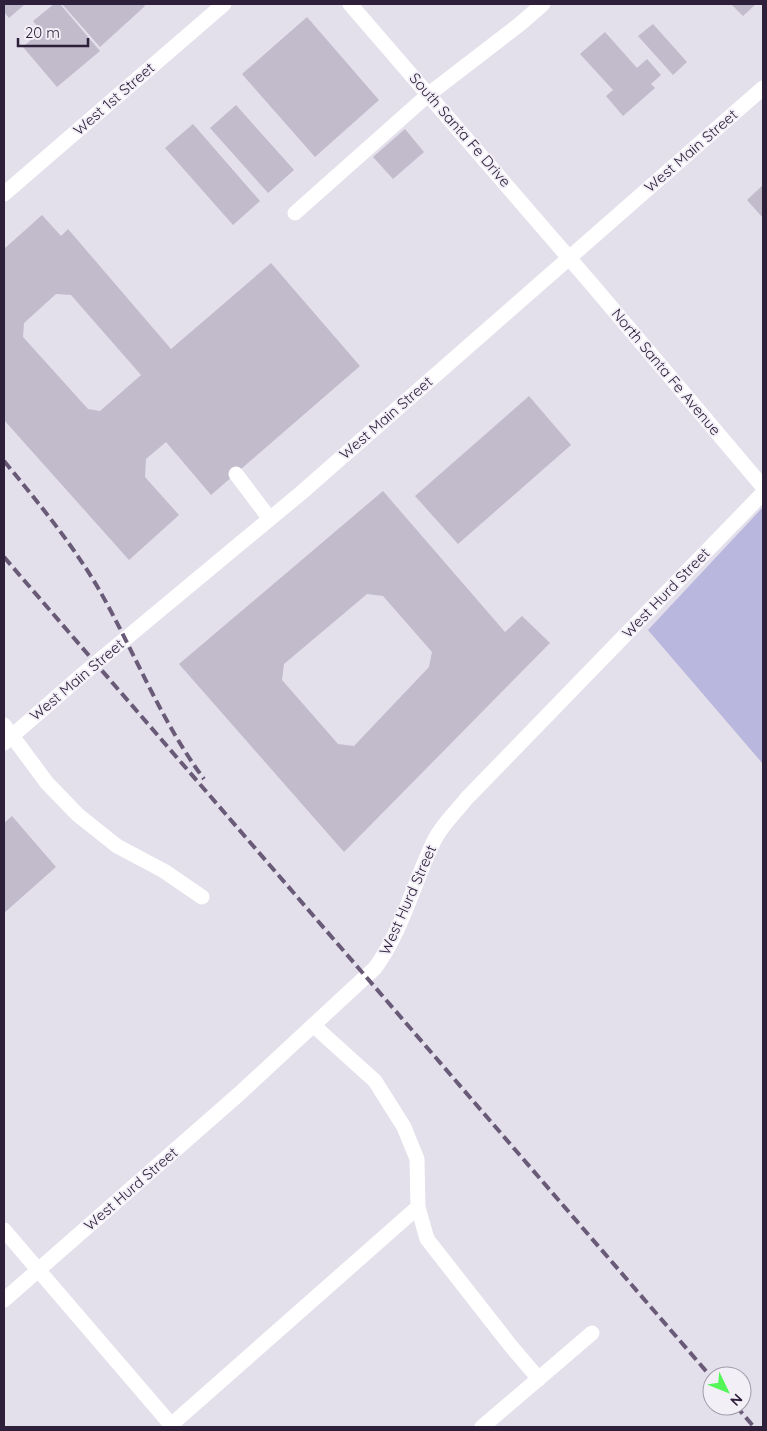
<svg xmlns="http://www.w3.org/2000/svg" width="767" height="1431" viewBox="0 0 767 1431" font-family="Quicksand,sans-serif">
<rect width="100%" height="100%" fill="#e3dfeb"/>
<path fill="#b9b7dd" d="M763 507V764L648 630Z"/>
<path fill="#c1bbcc" fill-rule="evenodd" d="M4 4H25L9 18 4 12Z
M54 4H60L100 51 57 87 23 47 41 31 33 21Z
M62 4H143L145 6 100 47Z
M731 4H756L743 16Z
M307 17 379 100 315 157 242 74Z
M653 24 687 62 673 75 638 36Z
M605 32 637 68 647 59 661 75 651 84 655 88 623 116 606 96 613 90 580 54Z
M236 105 294 170 268 193 210 128Z
M193 124 260 201 233 225 165 148Z
M405 129 424 152 393 179 373 157Z
M763 185V218L747 200Z
M42 215 61 236 68 229 171 349 271 263 360 366 211 495 166 442 146 459 145 477 179 515 129 560 4 420V249ZM56 294 71 295 141 375 100 411 88 409 23 337 24 323Z
M529 396 571 445 458 544 415 496Z
M383 491 505 632 522 616 550 643 344 852 179 664ZM367 594 383 596 432 652 429 667 354 746 338 744 282 680 284 664Z
M12 816 56 867 4 913V823Z"/>
<g fill="none" stroke-linecap="round" stroke-linejoin="round">
<path stroke="#fff" stroke-width="15" d="M350 4 595 288 763 487
M4 194 224 4
M295 213 429 94 520 24 543 4
M236 474 270 519
M4 725 47 783 78 815 117 846 164 871 202 897
M4 743 83 674 301 493 763 88
M313 1025 375 1081 404 1127 417 1159 418 1207 427 1239 510 1345 539 1379
M4 1230 173 1427
M4 1300 239 1094 375 968C403 930 414 881 435 839 442 825 456 812 466 799L763 493
M171 1425 418 1207
M482 1427 592 1333"/>
<path stroke="#695a77" stroke-width="4" stroke-dasharray="10 5" stroke-linecap="butt" d="M4 461C37 501 70 541 97 586 134 650 160 720 204 779
M4 557 712 1378
M736 1406 754 1427"/>
</g>
<g text-anchor="middle" stroke-width="4" stroke-linejoin="round" paint-order="stroke">
<g font-size="15" fill="#2e203b" stroke="#f2eff7">
<text transform="translate(114 99) rotate(-41)" y="5">West 1st Street</text>
<text transform="translate(460 130) rotate(49)" y="5">South Santa Fe Drive</text>
<text transform="translate(691 151) rotate(-41)" y="5">West Main Street</text>
<text transform="translate(666 372) rotate(50)" y="5">North Santa Fe Avenue</text>
<text transform="translate(386 418) rotate(-41)" y="5">West Main Street</text>
<text transform="translate(666 593) rotate(-46)" y="5">West Hurd Street</text>
<text transform="translate(77 680) rotate(-40)" y="5">West Main Street</text>
<text transform="translate(408 900) rotate(-66)" y="5">West Hurd Street</text>
<text transform="translate(131 1189) rotate(-41)" y="5">West Hurd Street</text>
</g>
</g>
<rect width="767" height="1431" fill="none" stroke="#2e203b" stroke-width="10"/>
<g transform="translate(727 1391) rotate(133)"><circle r="24" fill="#f2eff7" stroke="#a49cac"/>
<path d="M0-4L9 19L0 12L-9 19Z" fill="#52f657"/>
<text y="-8" font-size="14" font-weight="bold" text-anchor="middle" fill="#2e203b">N</text>
</g>
<path d="M18 38v8h70v-8" fill="none" stroke="#2e203b" stroke-width="2.5"/>
<text x="25" y="38" font-size="15" fill="#2e203b" stroke="#f2eff7" stroke-width="4" paint-order="stroke">20 m</text>
</svg>
